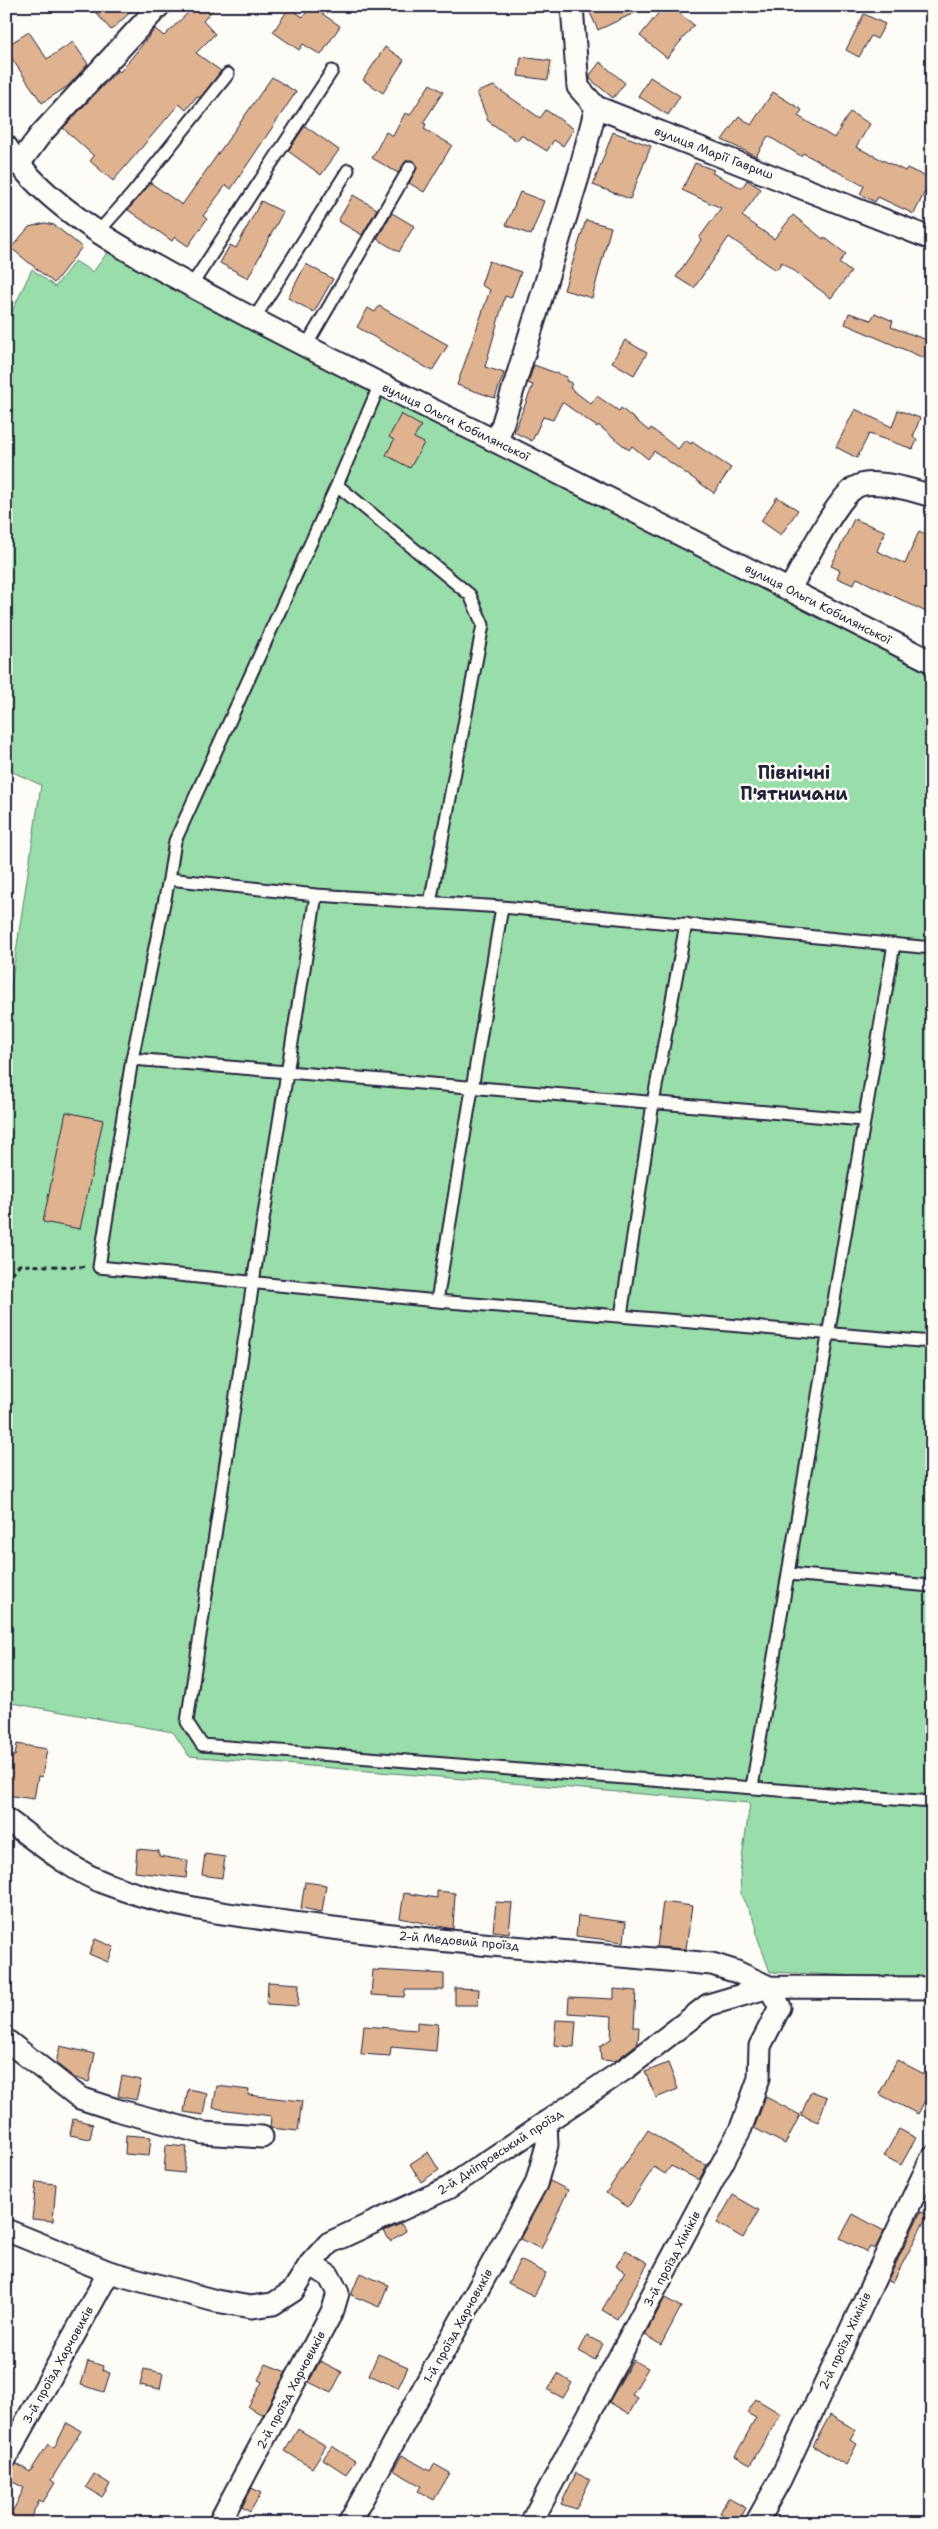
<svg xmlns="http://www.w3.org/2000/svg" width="938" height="2529" viewBox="0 0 938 2529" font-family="'Shantell Sans',sans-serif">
<rect width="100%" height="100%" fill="#fdfcf7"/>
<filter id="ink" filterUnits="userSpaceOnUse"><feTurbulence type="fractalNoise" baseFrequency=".02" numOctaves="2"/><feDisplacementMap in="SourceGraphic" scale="10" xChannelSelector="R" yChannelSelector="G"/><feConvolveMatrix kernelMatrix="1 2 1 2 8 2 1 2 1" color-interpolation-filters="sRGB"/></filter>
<g filter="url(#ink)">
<path fill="#99deaa" stroke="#5e8072" d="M115 242 932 662V1976H859L770 1972 757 1936 756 1925 741 1895 740 1872 750 1803 189 1756 173 1732 6 1702V1019L41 785 6 769V324L32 269 55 287 75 261 93 272Z"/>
<path fill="#dfb390" stroke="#22223b" d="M90 6H137L111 30Z
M195 6H216L203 21 215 34 196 53 221 71 200 98 197 96 186 110 179 104 113 181 90 161 94 156 63 128 118 70 120 72 155 29 164 36Z
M311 6 340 26 321 55 303 44 299 50 273 32 289 8 303 17Z
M587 6H649L598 30Z
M664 6H670L694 25 667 58 640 36Z
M864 14 885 24 877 39 871 36 859 57 846 50Z
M29 32 47 59 73 42 88 64 68 86 42 103 6 50V46Z
M385 47 404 60 383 93 363 80Z
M521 57 551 61 548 80 518 76Z
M600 62 625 83 613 98 590 79V75Z
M272 77 296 92 231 189 226 185 203 216 207 219 188 246 175 237 172 241 128 210 151 183 182 205Z
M650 77 680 96 668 115 638 96Z
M430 84 443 92 423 123 426 124 424 129 452 145 424 192 409 183 417 168 414 161H406L398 173 372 158 386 132 393 136 405 113 410 115Z
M494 86 540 118 546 110 574 129 563 146 554 140 547 151 521 135 517 141 488 121 477 92Z
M773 92 802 110 798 116 834 138 850 112 870 124 856 147 905 171 907 168 931 179 914 214 878 197 875 202 860 194 864 186 803 153 801 156 768 136 756 156 722 140 739 116 751 125Z
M305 126 339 150 321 175 288 151Z
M613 132 651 146 630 199 593 185Z
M695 163 714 170 712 173 742 188 747 180 761 189 742 216 774 239 793 215 823 239 824 237 846 254 839 263 851 272 831 298 782 262 776 270 729 237 694 288 676 277 701 240 699 238 721 208 682 190Z
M520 192 544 201 531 235 506 225Z
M353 195 377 209 362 235 338 221Z
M261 201 283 212 248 278 220 263 230 245 236 248Z
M392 213 414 226 399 252 377 239Z
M586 220 611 227 592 298 564 290Z
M45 223 54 225 82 247 54 283 11 248 29 227Z
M489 261 521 272 511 298 505 296 485 367 504 373 495 398 457 385 490 290 481 285Z
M306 264 333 279 314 312 288 298Z
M379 306 448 345 432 371 357 327 368 308 375 312Z
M849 313 871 320 875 313 893 321 891 327 930 341 924 358 845 324Z
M625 340 647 353 634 375 612 362Z
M534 365 567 377 566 381 572 383 570 388 591 404 597 396 619 411 621 408 649 431 651 428 678 449 685 440 691 444 692 442 731 468 714 493 654 451 648 459 632 446 629 450 598 425 597 427 562 402 553 420 543 417 532 441 514 432 533 385 528 383Z
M855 409 892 427 898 410 920 418 913 437 917 440 913 449 869 434 857 458 836 447Z
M401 414 421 426 414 438 424 443 410 468 386 455 394 440 389 437Z
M777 497 798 510 781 535 761 521Z
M854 519 885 531 877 551 905 564 919 531 932 537V615L857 578 853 585 837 578 840 570 831 566Z
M66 1112 103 1120 80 1229 43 1222Z
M17 1744 47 1749 42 1777 38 1776 34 1799 6 1795V1755L15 1756Z
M137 1849 159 1851V1856L188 1861 186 1878 135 1872Z
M205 1854 225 1857 222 1878 202 1875Z
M305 1882 326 1885 322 1912 301 1908Z
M437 1891 455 1893 453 1929 400 1918 404 1893 437 1898Z
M496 1902 512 1903 509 1933 493 1931Z
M663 1902 692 1906 686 1949 657 1947Z
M578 1916 626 1922 624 1942 576 1936Z
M95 1939 114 1947 108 1962 89 1954Z
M373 1970 444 1974V1990H405L404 1997 371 1995Z
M268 1982 299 1984 298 2006 267 2004Z
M455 1988 479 1989 478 2005H455Z
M614 1989 636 1991 634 2027H639L638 2043 615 2061 601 2060 600 2046 611 2039 612 2016 568 2013 569 1997 614 1999Z
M556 2020 576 2021 574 2047 554 2045Z
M417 2022 438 2024 436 2051 391 2047 390 2056 361 2054 364 2026 417 2030Z
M60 2046 95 2054 89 2082 75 2078 56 2063Z
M897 2060 932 2078V2087L918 2114 879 2094Z
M668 2063 678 2089 656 2098 645 2072Z
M122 2076 141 2080 136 2100 118 2096Z
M217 2086 249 2090 248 2095 302 2101 298 2131 270 2128 271 2116 213 2108Z
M188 2089 207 2093 203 2115 184 2112Z
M811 2091 827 2097 818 2122 801 2115Z
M766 2097 800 2115 785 2144 754 2128Z
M73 2119 93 2124 90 2139 70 2135Z
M899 2129 916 2138 901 2165 884 2156Z
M648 2130 692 2159 707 2165 699 2180 671 2166 665 2174 654 2167 628 2207 606 2193Z
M126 2135 151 2137 149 2156 125 2154Z
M166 2145 187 2147 184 2173 164 2171Z
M428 2152 439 2170 421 2182 410 2164Z
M550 2181 568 2190 541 2249 520 2239Z
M36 2182 56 2184 53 2221 32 2219Z
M733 2195 759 2210 743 2238 717 2223Z
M921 2211 928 2214 893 2282 888 2280Z
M853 2214 884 2231 875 2249 870 2247 867 2252 840 2238Z
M401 2224 406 2231 390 2241 384 2231Z
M626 2250 648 2263 617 2319 602 2310 625 2271 616 2266Z
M520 2260 546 2273 534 2296 508 2283Z
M360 2273 388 2285 379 2307 351 2295Z
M665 2298 681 2307 661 2345 645 2335Z
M587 2336 603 2344 595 2360 579 2351Z
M378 2354 408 2367 398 2388 369 2375Z
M633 2360 648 2368 632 2395 638 2398 629 2414 609 2402Z
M88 2361 103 2366 102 2370 110 2373 104 2392 81 2385Z
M320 2361 342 2372 331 2393 309 2382Z
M266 2364 286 2372 263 2415 248 2407 262 2382 258 2380Z
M144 2369 163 2373 160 2389 140 2385Z
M558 2374 572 2383 563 2398 548 2390Z
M756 2399 781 2414 750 2465 735 2456 756 2418 747 2413Z
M830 2415 856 2430 850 2440 857 2444 846 2465 813 2446Z
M67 2423 81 2431 51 2480 55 2483 43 2502 39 2500 28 2523H7L24 2488 6 2478V2470L17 2464 30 2472 48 2444 54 2448Z
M298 2429 326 2446 312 2468 285 2451Z
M332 2446 355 2461 346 2474 323 2459Z
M402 2455 430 2471 434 2464 450 2473 434 2500 418 2491 421 2486 393 2470Z
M576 2473 590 2480 576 2509 561 2504Z
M94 2474 110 2484 102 2497 86 2487Z
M252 2488 261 2493 250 2512 242 2507Z
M728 2498 746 2508 738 2523 720 2513Z"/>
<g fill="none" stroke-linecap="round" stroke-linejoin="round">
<defs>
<path id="service" d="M98 232 133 193 228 74
M191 286 332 71
M254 319 348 170
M306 346 410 167
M380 384 337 485 175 841 169 879 132 1059 99 1267 437 1301 932 1342
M337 485 470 595 483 625 430 903
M169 879 316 895 502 907 932 948
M316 895 253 1282 187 1722 202 1745 932 1802
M132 1059 863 1120
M437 1301 502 907
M621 1316 653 1103 686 924
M788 1574 932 1586
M752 1787 894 944"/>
<path id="minor" d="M572 6 578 87 596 107 932 239
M6 146C49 214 147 262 216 299 308 349 403 395 497 442 642 515 787 588 932 662
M18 165 41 134 159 6
M497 442 579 174 596 107
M789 590C803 567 836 498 856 487 873 477 914 491 932 496
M6 1819C38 1842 70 1870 107 1884 172 1909 242 1916 310 1925 443 1943 578 1952 712 1964L737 1972 769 1987 932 1988
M6 2040 80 2098 117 2110 203 2133 262 2137
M6 2230 109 2272 216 2301 251 2307 273 2304 293 2291 310 2264 329 2243 448 2188 628 2067 708 2005 769 1987
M6 2458 109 2272
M219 2523 333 2310 338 2293 329 2276 310 2264
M349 2523 536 2184 547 2145 546 2122
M531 2523 741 2128 759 2078 760 2046 780 2007 769 1987
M756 2523 780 2480 932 2157"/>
</defs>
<use href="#service" stroke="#22223b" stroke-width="15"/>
<use href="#minor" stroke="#22223b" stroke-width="25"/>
<path stroke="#22223b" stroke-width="3" stroke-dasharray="5 4" stroke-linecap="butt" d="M6 1281 19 1265 84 1267"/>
<use href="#service" stroke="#fdfcf7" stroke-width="11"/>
<use href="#minor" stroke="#fdfcf7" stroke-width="21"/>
</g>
</g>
<g text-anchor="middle" stroke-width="5" stroke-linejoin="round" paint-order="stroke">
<g font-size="12" fill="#22223b" stroke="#fdfcf7">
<text transform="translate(714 153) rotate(21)" y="4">вулиця Марії Гавриш</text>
<text transform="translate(456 422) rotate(26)" y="4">вулиця Ольги Кобилянської</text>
<text transform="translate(818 604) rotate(27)" y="4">вулиця Ольги Кобилянської</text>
<text transform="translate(459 1941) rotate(5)" y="4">2-й Медовий проїзд</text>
<text transform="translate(500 2152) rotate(-33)" y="4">2-й Дніпровський проїзд</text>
<text transform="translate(672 2259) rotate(-62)" y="4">3-й проїзд Хіміків</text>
<text transform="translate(458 2326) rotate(-61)" y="4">1-й проїзд Харчовиків</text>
<text transform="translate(845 2341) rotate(-65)" y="4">2-й проїзд Хіміків</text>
<text transform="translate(58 2365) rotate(-61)" y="4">3-й проїзд Харчовиків</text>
<text transform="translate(291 2390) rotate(-62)" y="4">2-й проїзд Харчовиків</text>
</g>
<g font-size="18" font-weight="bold" fill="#22223b" stroke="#fdfcf7">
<text x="794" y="779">Північні<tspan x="794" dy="21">П'ятничани</tspan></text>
</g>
</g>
<rect width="938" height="2529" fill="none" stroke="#fdfcf7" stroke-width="25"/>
<rect x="12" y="12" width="913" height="2504" fill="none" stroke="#22223b" stroke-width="2" filter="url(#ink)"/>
</svg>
